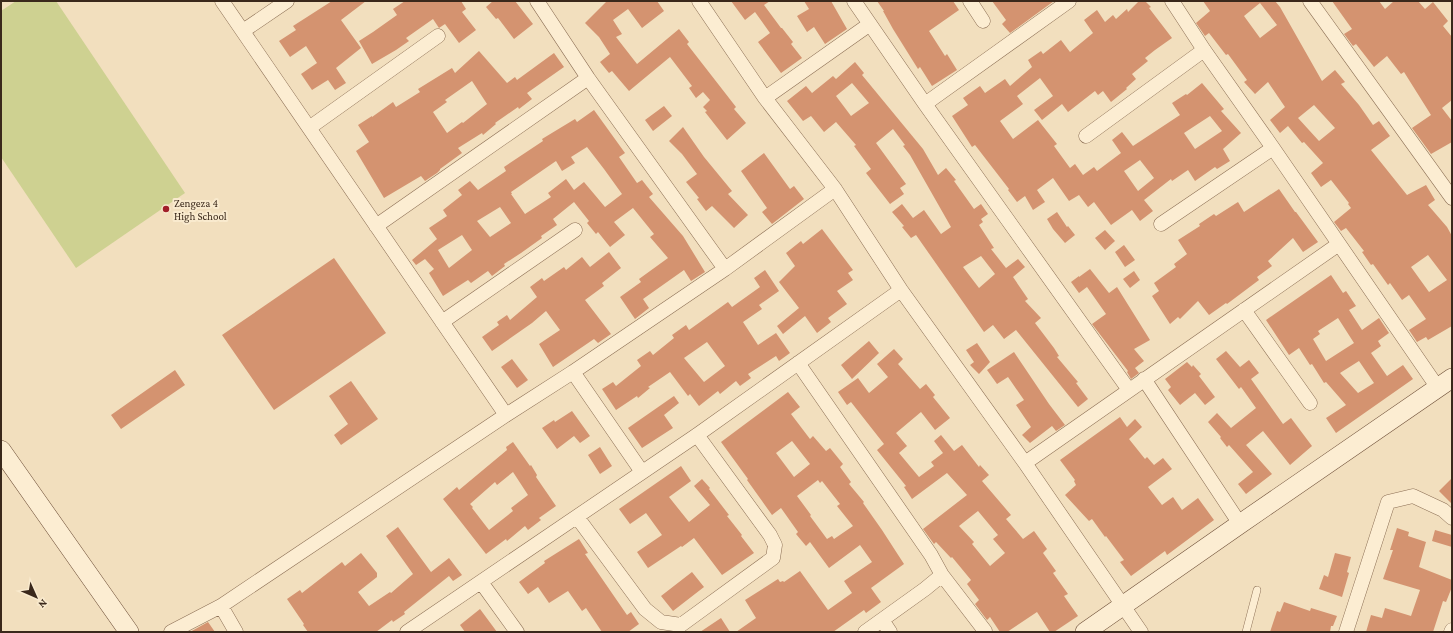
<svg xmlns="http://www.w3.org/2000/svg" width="1453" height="633" viewBox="0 0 1453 633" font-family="'Crimson Pro',serif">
<rect width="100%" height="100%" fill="#f2dfbe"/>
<path fill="#ced191" d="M16 1H56L185 193 76 268 1 157V11Z"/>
<path fill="#d49370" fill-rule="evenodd" d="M332 1H366L341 20 361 48 336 68 346 83 335 90 328 80 312 90 301 74 317 63 306 46 290 57 279 41 296 30 293 26Z
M405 1H461L466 9 462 12 476 30 459 43 445 24 439 28 433 19 406 38 409 41 396 50 372 64 359 41 373 32 397 15 393 9Z
M493 1H515L533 24 514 39 498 18 496 19 486 7Z
M607 1H657L664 11 642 28 628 9 613 20 622 34 616 37 637 64 679 29 689 42 687 44 736 107 734 109 746 123 727 140 705 112 707 111 703 107 710 100 703 92 696 98 689 88 692 86 670 57 629 91 612 71 609 73 600 62 610 54 599 37 585 23Z
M731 1H770L764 5 781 28H782L793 42 791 44 802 58 781 73 758 42 770 33 755 12 745 20Z
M804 1H831L847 29 825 44 814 27 807 32 797 16 809 9Z
M877 1H953L959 10 929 31 945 56 947 54 957 70 932 86 920 67 918 69 893 29 883 11H884Z
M992 1H1054L1010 33 1002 24 1006 20Z
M1139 1H1145L1151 7 1149 8 1172 38 1155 50 1145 58 1148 61 1132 74 1136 79 1126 88 1127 89 1111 102 1103 91 1098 95 1095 91 1068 112 1062 104 1042 120 1034 110 1053 96 1040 78 1017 96 1023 104 1000 121 1013 139 1038 120 1057 144 1054 146 1070 168 1075 164 1083 175 1094 167 1097 171 1121 153 1112 140 1122 132 1133 146 1180 115 1172 103 1186 94 1187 95 1202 83 1224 109 1221 111 1241 133 1223 149 1230 161 1217 169 1215 167 1195 181 1188 170 1172 181 1171 179 1144 200 1153 211 1140 221 1132 210 1111 225 1094 202 1088 207 1079 195 1069 201 1053 178 1037 190 1045 202 1033 210 1025 196 1017 202 1008 190 1009 189 975 145 972 147 952 116 968 105 963 98 980 86 985 93 1005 79 1010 86 1032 67 1028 60 1041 51 1043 54 1061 40 1070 52 1093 33 1084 20 1097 10 1105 22 1113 15 1116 19 1127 9 1128 12ZM1210 116 1222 131 1195 149 1184 133ZM1140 160 1154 178 1138 191 1124 171Z
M1203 1H1275L1280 7 1322 81 1335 70 1345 82 1341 84 1359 105 1373 125 1379 121 1390 136 1371 150 1407 195 1426 185 1435 200 1428 205 1447 227 1452 236V326L1428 340 1426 337 1417 342 1409 330 1426 319 1409 295 1402 300 1390 283 1388 285 1373 264 1371 265 1362 252 1364 251 1346 228 1341 231 1334 222 1351 208 1348 204 1349 203 1331 180 1321 187 1311 173 1323 163 1304 142 1302 143 1288 126 1280 133 1270 120 1285 107 1268 82 1255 94 1244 82 1247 80 1228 54 1226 55 1209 33 1205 36 1196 23 1210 11ZM1260 3 1277 25 1260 38 1244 16ZM1314 105 1335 128 1319 141 1298 118ZM1428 255 1447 280 1429 292 1411 267Z
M1332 1H1379L1385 9 1394 1H1418L1425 9 1433 2 1448 21 1443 26 1452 37V100L1442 108 1452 121V142L1431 154 1412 128 1431 115 1404 72 1401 74 1387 56 1374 67 1356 44 1353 46 1344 34 1352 29Z
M479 51 507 83 515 77 517 80 554 53 564 67 527 93 532 99 519 109 518 107 495 123 496 124 483 135 482 133 458 148 462 153 440 169V170L437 173 425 181 421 176 384 198 356 151 369 142 358 125 372 116V117L393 102 396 107 420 92 418 89 452 68 455 73ZM472 81 487 104 463 123 462 122 447 133 433 112 447 102 445 100Z
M855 62 864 73 862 75 923 149 938 175 946 168 956 180 954 181 974 209 981 204 988 214 981 219 983 222 979 225 994 248 991 249 1006 268 1018 259 1025 267 1013 277 1028 299 1025 301 1041 318 1035 323 1054 348 1059 356 1057 357 1078 382 1076 383 1088 399 1078 407 1016 330 1004 339 993 325 984 332 916 235 911 238 902 227 904 226 892 212 902 204 913 218 924 210 941 234 951 227 910 155 903 146 905 145 893 129 876 143 906 184 900 188 904 194 890 204 866 173 871 169 854 146 856 145 836 122 824 132 811 116 803 121 787 101 806 86 812 93 833 76 836 79ZM852 83 869 103 851 116 836 96ZM981 256 995 274 979 288 963 267Z
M664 106 672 116 653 131 645 120Z
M594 110 625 153 619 157 637 183 642 180 653 194 649 197 683 236 705 272 691 281 684 270 643 299 649 308 635 319 620 297 641 282 639 279 668 258 650 237 654 234 633 208 614 222 625 235 610 247 598 232 596 234 587 223 589 221 574 202 553 219 557 225 541 236 542 238 521 253 504 264 505 266 492 276 488 271 471 283 468 280 443 296 429 273 434 269 425 259 416 265 412 260 437 239 429 228 447 216 443 210 462 195 458 190 470 181 478 190 506 171 504 167 543 141 542 139 575 119 577 122ZM587 147 604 169 622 194 605 207 584 182 574 190 566 179 548 193 551 197 525 214 511 194H512L511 192 556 161 562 171 575 163 571 157ZM500 207 511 223 490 237 477 221ZM462 235 472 250 449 268 438 250Z
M683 127 704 157 732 191 728 194 748 215 734 228 712 206 706 211 697 199 699 198 686 182 697 174 682 154 669 141Z
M764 153 790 189 794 186 804 199 772 224 762 212 767 208 741 171Z
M1279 189 1295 212H1296L1318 242 1303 252 1293 238 1268 261 1272 266 1257 277 1259 280 1227 304 1226 303 1209 315 1198 301 1180 319 1178 317 1170 324 1152 296 1159 291 1154 283 1176 267 1174 264 1187 254 1178 240 1200 226 1199 224 1214 214 1216 216 1238 202 1244 212Z
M1057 212 1067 227 1068 226 1075 235 1065 243 1053 229 1047 219Z
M822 229 853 270 848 273 853 280 837 291 847 304 828 318 831 322 817 333 805 316 783 334 777 326 799 308 779 282 795 266 786 253 801 241 803 244Z
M1105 230 1115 241 1105 250 1095 238Z
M1124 245 1135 260 1125 267 1115 252Z
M609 252 621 268 602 283 604 286 585 300 611 334 598 343 594 339 553 367 539 344 560 330 546 311 532 323 492 351 482 337 499 325 497 322 507 315 510 320 537 297 530 287 542 278 544 281 564 267 566 270 582 257 590 267Z
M334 258 386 333 274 410 222 335Z
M1090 269 1109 293 1117 287 1150 340 1134 349 1144 361 1135 368 1139 373 1131 379 1127 372 1128 371 1092 324 1106 314 1087 287 1079 293 1071 282 1079 276V277Z
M765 270 779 291 759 305 762 309 743 322 758 345 776 333 790 353 779 361 776 356 748 374 751 378 740 386 736 381 720 394 718 391 699 406 690 394 688 396 670 372 648 387 650 388 638 398 637 396 616 410 602 389 613 382 616 386 641 366 637 360 650 351 653 355 674 338 672 335 686 325 689 330 728 302 732 307 760 287 754 278ZM707 342 725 366 704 382 684 358Z
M1134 271 1140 280 1130 288 1123 279Z
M1331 275 1343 293 1346 291 1356 306 1349 310 1362 330 1379 318 1389 333 1378 341 1381 346 1371 353 1387 376 1403 365 1413 379 1336 433 1326 418 1346 405 1326 382 1324 383 1312 364 1310 365 1299 348 1289 355 1266 320ZM1338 318 1354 343 1326 361 1313 339 1320 334 1318 331ZM1359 361 1374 383 1358 393 1340 373Z
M869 341 879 353 852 379 841 365Z
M977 343 990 362 979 374 970 365 974 362 966 350Z
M894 349 903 359 898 364 920 389 926 384 935 395 933 397 950 418 935 430 921 412 896 433 907 446 899 453 919 477 934 466 931 462 943 453 934 441 941 435 954 451 962 445 979 467 980 465 989 475 982 481 1011 515 1006 519 1023 539 1034 531 1047 549 1043 553 1056 571 1053 573 1068 594 1064 596 1078 616 1054 632H1050L1037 612 1007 632H1000L990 617 987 620 975 604 979 600 967 584 971 580 952 557 951 558 936 542 934 544 923 529 967 495 947 473 912 499 904 487 906 486 877 450 884 444 851 402 847 405 838 392 858 378 869 393 888 377 877 364ZM978 511 998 535 993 539 1005 553 990 566 972 544 974 542 959 526Z
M1226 351 1240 367 1249 360 1259 373 1251 379 1283 424 1291 418 1312 446 1290 465 1263 431 1246 445 1272 474 1246 494 1238 484 1253 472 1229 445 1227 447 1220 438 1221 437 1208 422 1217 413 1231 428 1256 408 1241 387 1239 389 1216 359Z
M1014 352 1049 404 1065 425 1056 431 1052 426 1030 443 1022 435 1031 427 1016 405 1024 400 1008 377 997 384 987 370Z
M512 359 528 380 517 388 501 367Z
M1187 362 1192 367 1193 365 1201 374 1199 376 1215 397 1205 405 1195 393 1180 405 1168 390 1171 387 1165 379Z
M175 370 185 385 121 429 111 415Z
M351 381 378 419 341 445 334 435 348 424 329 396Z
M788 392 800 407 791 414 810 439 813 436 826 451 830 448 843 464 840 467 851 482 849 484 864 502 863 503 882 530 904 564 871 588 881 602 866 613 864 610 833 632H736L756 618 745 600 778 579 780 582 783 581 784 582 800 571 828 610 852 593 844 581 872 562 860 545 829 568 810 542 806 546 796 534 798 532 781 508 772 515 747 480 748 479 721 442ZM792 441 810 464 794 477 776 453ZM818 480 820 483 822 481 840 504 837 506 853 526 834 539 832 536 827 539 810 516 811 515 797 496Z
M674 396 679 403 664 415 673 428 642 448 628 428Z
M572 411 590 436 580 443 574 436 557 449 542 428 554 420 555 422Z
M1120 417 1127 427 1135 419 1142 427 1129 439 1145 459 1147 457 1154 465 1163 458 1172 469 1148 487 1162 505 1173 497 1182 510 1198 498 1214 520 1167 555 1165 551 1131 576 1120 562 1124 560 1106 536 1105 537 1092 519 1089 521 1065 495 1076 485 1074 481 1075 480 1060 460Z
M513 442 530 466 531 465 537 475 536 477 556 506 539 518 541 520 528 530 525 526 507 541 506 539 486 554 443 499 457 487 459 490 507 450 506 447ZM513 472 528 495 511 508 513 511 489 530 472 508 473 507 470 504 495 482 497 485Z
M600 447 612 466 600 474 588 455Z
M681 466 691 481 669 497 689 522 710 505 694 486 702 479 710 488 709 489 729 515 727 516 742 535 741 536 754 553 722 575 694 538 682 547 681 546 648 568 637 552 662 535 646 513 630 524 619 509Z
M1452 478V504L1439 491Z
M398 527 431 572 449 558 462 575 453 581 449 576 404 612 405 614 393 622 392 620 376 632H308L303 625 304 624 287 599 300 590 302 593 342 562 345 566 361 553 377 573V577L358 592 369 606 390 592 391 593 413 574 386 536Z
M1397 528 1409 532 1408 536 1426 542 1419 567 1452 580V587L1446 602 1443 601 1433 632H1366L1371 615 1382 618 1385 608 1411 616 1420 590 1383 579 1393 550H1390Z
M1435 530 1452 535V547L1432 541Z
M579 539 588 553 585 554 627 615 631 612 639 624 628 632H602L586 608 582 611 568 591 549 603 538 587 528 594 519 582 545 563 544 561Z
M1335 553 1351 557 1347 572 1349 573 1342 597 1319 589 1324 575 1328 577Z
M692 572 704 587 673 611 661 596Z
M1284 602 1310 611 1311 608 1337 616 1333 626H1331L1330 632H1270L1277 611 1280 612Z
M480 609 497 632H465L460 625Z
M721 618 730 632H700Z
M208 622 215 632H190Z"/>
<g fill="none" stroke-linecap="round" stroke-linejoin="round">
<defs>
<path id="lane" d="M1246 632 1257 590"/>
<path id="street" d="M222 1 506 415
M537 1 588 78 725 269
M699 1 765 98 835 189 901 290 1025 463 1141 632
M854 1 925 104 1129 390
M970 1 983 21
M1172 1 1204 50 1273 148 1438 388
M1310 1 1452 198
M243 31 287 1
M765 98 870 24
M925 104 1069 1
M309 128 438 36
M1086 136 1204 50
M1161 224 1273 148
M376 226 588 78
M1244 310 1310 403
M442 322 575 230
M798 363 931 555 942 575 925 589 865 632
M573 372 642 472
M1144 379 1240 524
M1025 463 1339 244
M577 517 645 609 661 622 681 625 773 558 775 545 770 535 697 435
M942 575 985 631
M481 582 517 632
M221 606 236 632
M882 620 890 632
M171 632 221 606 506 415 573 372 725 269 835 189
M407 632 697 435 901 290
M1346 632 1388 502 1413 496 1443 510 1452 518
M1451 632 1452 630"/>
<path id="secondary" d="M1 450 129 632
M1085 632 1240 524 1452 378"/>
</defs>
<use href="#lane" stroke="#8c6f55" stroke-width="8"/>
<use href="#street" stroke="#8c6f55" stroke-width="15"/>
<use href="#secondary" stroke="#6e4f38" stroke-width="20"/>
<use href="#lane" stroke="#fcedd2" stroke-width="7"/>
<use href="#street" stroke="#fcedd2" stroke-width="14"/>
<use href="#secondary" stroke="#fcedd2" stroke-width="19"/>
</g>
<circle fill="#a11f29" stroke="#f9eace" stroke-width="1.5" cx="166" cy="209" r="4"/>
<g text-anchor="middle" stroke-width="4" stroke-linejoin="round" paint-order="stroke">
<g font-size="11" fill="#3a281b" stroke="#f9eace" text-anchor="start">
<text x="174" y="207">Zengeza 4<tspan x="174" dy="13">High School</tspan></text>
</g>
</g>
<rect width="1453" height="633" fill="none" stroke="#3a281b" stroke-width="4"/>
<g transform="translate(36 597) rotate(135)" stroke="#f9eace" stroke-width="3" paint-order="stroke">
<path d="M0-3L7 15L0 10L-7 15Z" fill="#3a281b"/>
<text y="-6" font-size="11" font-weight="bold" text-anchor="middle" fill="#3a281b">N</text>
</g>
</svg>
